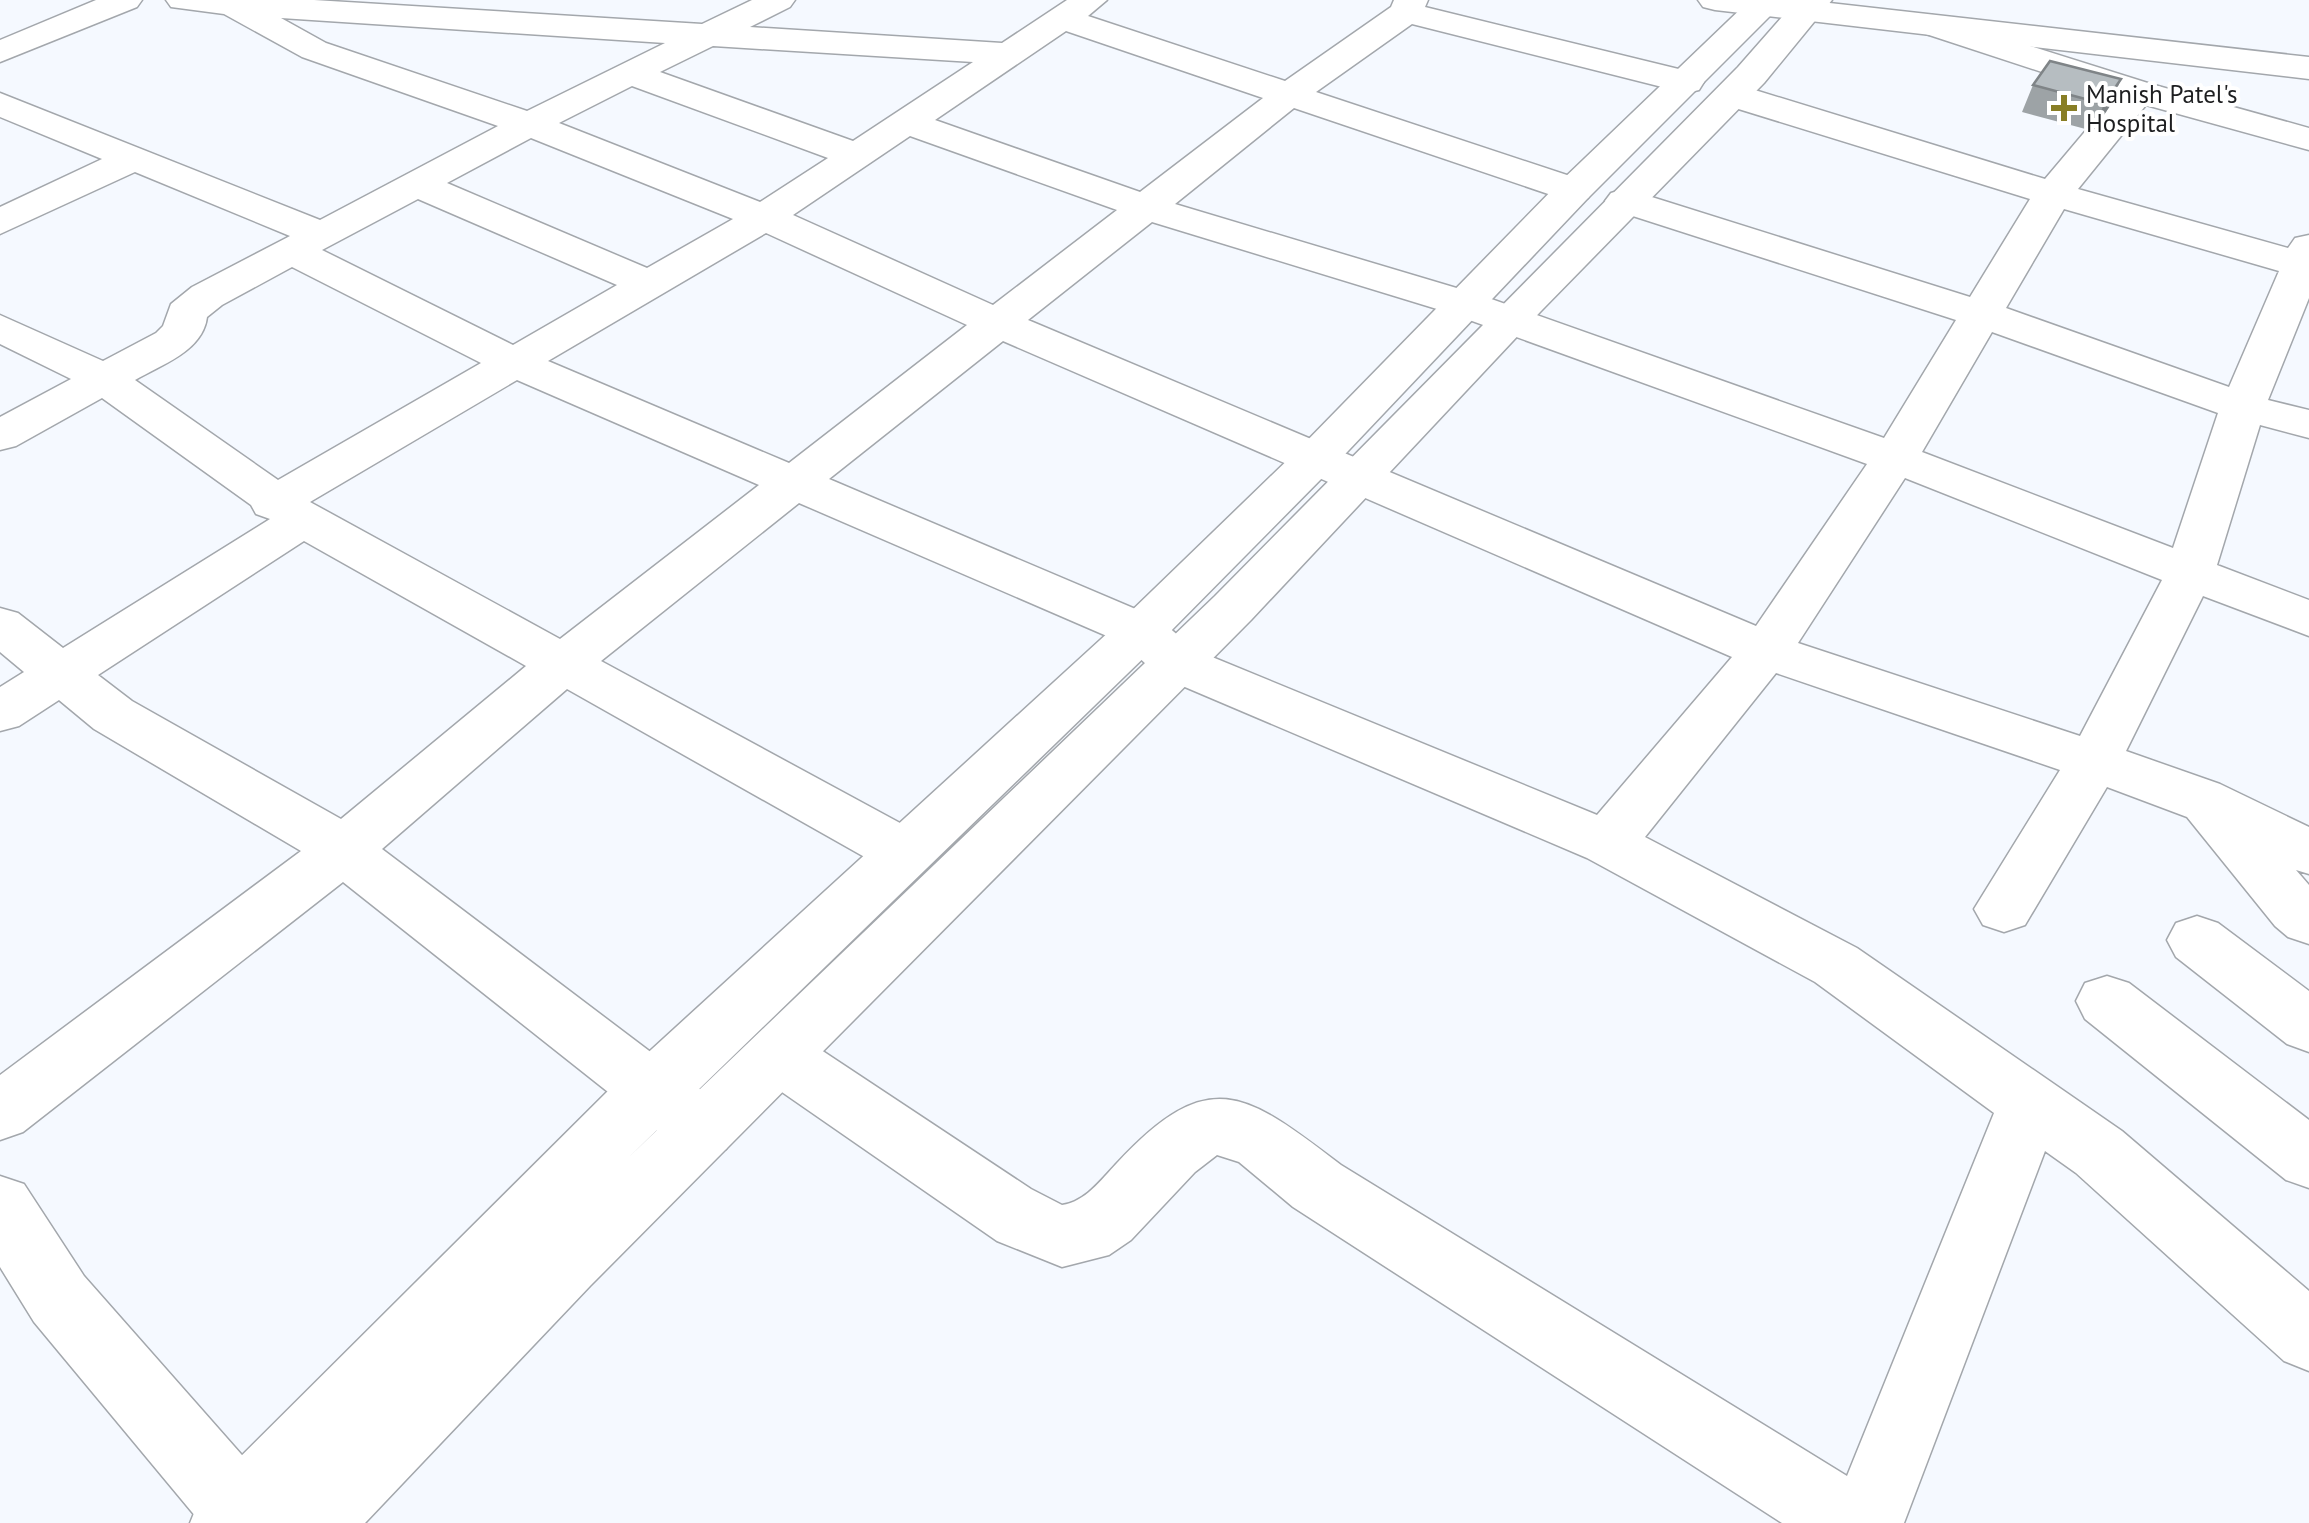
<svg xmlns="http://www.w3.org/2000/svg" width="2309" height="1523" viewBox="0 0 2309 1523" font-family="'PT Sans',sans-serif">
<rect width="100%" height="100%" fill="#f5f9ff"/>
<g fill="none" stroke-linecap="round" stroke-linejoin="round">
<defs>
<path id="street" d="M96 0H142L137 7 0 62V40Z
M166 0H314L702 24 752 0H795L790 7 750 27 1002 43 1067 0H1107L1088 16 1285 81 1391 7 1394 0H1428L1425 7 1699 74 1704 82 1699 90 1686 93 1412 24 1316 92 1588 182 1593 190 1588 198 1574 202 1560 198 1294 108 1175 204 1480 295 1884 438 1956 320 1611 209 1605 201 1611 193 1625 189 1639 193 1970 297 2030 199 1719 103 1714 95 1719 87 1732 84 1745 87 2045 179 2115 96 1920 32 1915 25 1920 18 1932 15 2151 84 2309 128V150L2146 105 2078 189 2288 248 2295 238 2309 235V298L2268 400 2309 410V438L2260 425 2217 565 2309 600V636L2203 596 2126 751 2220 784 2309 827V874L2296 870 2309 885V944L2288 937 2275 926 2187 817 2107 787 2025 925 2004 932 1983 925 1974 909 2060 770 1776 673 1645 837 1857 948 2122 1131 2309 1291V1371L2284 1361 2076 1173 2045 1151 1904 1523H1782L1293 1207 1239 1162 1217 1155 1195 1172 1131 1240 1109 1255 1062 1267 997 1241 756 1074 746 1055 756 1036 778 1028 800 1036 1031 1189 1062 1205C1085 1202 1101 1180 1117 1163 1210 1063 1246 1093 1341 1165L1847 1476 1994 1113 1815 982 1587 858 1159 676 1123 643 799 503 601 661 924 836 933 852 924 868 904 874 884 868 567 689 382 849 726 1109 736 1129 726 1149 703 1158 680 1149 343 882 23 1132 0 1140V1075L301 851 94 729 59 700 19 726 0 731V687L24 672 0 652V608L18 613 63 648 270 519 256 514 251 505 102 398 16 446 0 450V417L71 379 0 344V315L103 361 156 333 163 326 171 304 192 287 290 236 135 172 0 234V207L102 159 0 117V93L320 220 498 126 302 57 224 14 171 7ZM281 18 665 43 527 111 326 43ZM1066 31 1263 98 1140 192 935 120ZM713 46 973 62 853 141 660 72ZM632 86 828 158 760 202 559 123ZM910 136 1117 210 993 305 793 215ZM531 138 733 219 647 268 447 183ZM418 199 617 285 513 345 322 250ZM2064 209 2279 271 2229 387 2006 308ZM1152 222 1450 313 1867 464 1756 626 1028 320ZM766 233 967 325 789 463 548 361ZM292 267 481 363 278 480 135 380C161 365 203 351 207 317L222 305ZM1992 332 2218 413 2173 548 1922 452ZM1003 341 1732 657 1597 815 1195 650 1159 619 829 479ZM517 380 759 485 560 639 310 502ZM1905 478 2162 580 2080 736 1798 643ZM304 541 526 666 341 819 132 701 98 675Z
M2197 916 2218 923 2309 991V1052L2287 1044 2176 957 2167 940 2176 923Z
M2107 976 2129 983 2309 1120V1188L2286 1180 2085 1019 2076 1001 2085 983Z
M0 1176 24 1184 84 1276 278 1496 289 1523H201L34 1322 0 1267Z"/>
<path id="secondary" d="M1750 0H1786L1588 198 1330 470 1159 643 628 1158 1215 596 1738 67 1797 0H1832L1764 83 1541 311 1251 620 590 1286 365 1523H190L201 1496 629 1070 1123 619 1298 450 1560 182Z"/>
<path id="primary" d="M1698 0H1803L2309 57V79L1715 10 1703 7Z"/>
</defs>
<use href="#street" stroke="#a3a7ac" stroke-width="3"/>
<use href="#secondary" stroke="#a3a7ac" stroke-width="3"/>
<use href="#primary" stroke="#a3a7ac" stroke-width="3"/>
<use href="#street" fill="#fff" fill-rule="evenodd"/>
<use href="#secondary" fill="#fff" fill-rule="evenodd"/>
<use href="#primary" fill="#fff" fill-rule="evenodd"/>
</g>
<path fill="#9da3a6" d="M2050 61 2110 106 2093 131 2022 112 2033 85Z"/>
<path fill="#7f8487" d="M2121 79 2110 106 2093 131 2104 104Z"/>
<path fill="#b6bdc1" stroke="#7f8487" stroke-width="2.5" d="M2050 61 2121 79 2104 104 2033 85Z"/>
<path fill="#887e25" stroke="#fff" stroke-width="4" d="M2059 93h10v10h10v10h-10v10h-10v-10h-10v-10h10z"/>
<g text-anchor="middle" stroke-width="8" stroke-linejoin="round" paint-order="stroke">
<g font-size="25" fill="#1d1e20" stroke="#fff" text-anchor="start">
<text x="2086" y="103">Manish Patel's<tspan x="2086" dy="29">Hospital</tspan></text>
</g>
</g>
</svg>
